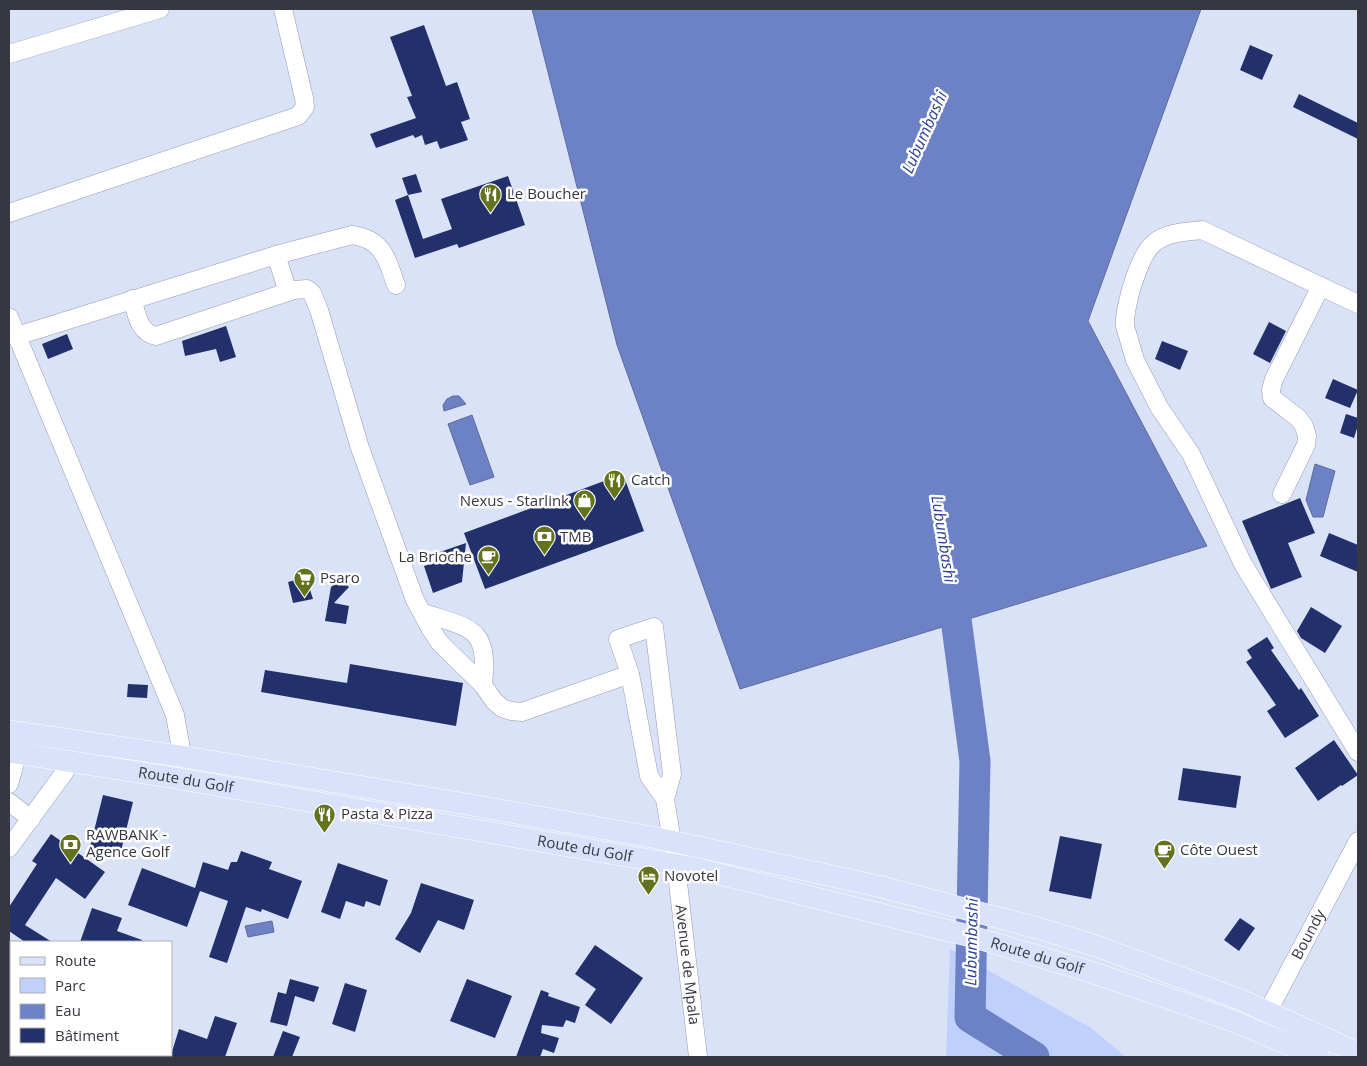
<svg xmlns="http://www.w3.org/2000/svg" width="1367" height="1066" viewBox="0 0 1367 1066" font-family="'Open Sans',sans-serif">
<rect width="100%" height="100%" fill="#dae2f8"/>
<path fill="#c0d0fd" d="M950 949 1091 1028 1126 1057H946Z"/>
<path fill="#6d82c5" stroke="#5c6c9d" d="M532 9H1201L1088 321 1207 546 740 689 617 345Z
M453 396H459L466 404 444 411 443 405 447 399Z
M472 415 494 477 470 485 448 424Z
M1315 464 1335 471 1323 517H1313L1306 500Z
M272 921 274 932 248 937 245 926Z"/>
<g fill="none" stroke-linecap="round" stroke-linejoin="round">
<path stroke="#6d82c5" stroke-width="31" d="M951 582 975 761 970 1017 1034 1057"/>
</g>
<path fill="#22306b" d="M424 25 446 86 457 82 470 119 461 122 468 140 440 149 437 141 425 145 422 135 415 138 413 135 376 148 370 134 416 118 407 97 412 96 390 37Z
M1250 45 1273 55 1262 80 1240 70Z
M1299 94 1358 123V139L1293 107Z
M416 174 422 192 408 195 402 178Z
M508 176 525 225 459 248 457 244 415 258 395 200 408 195 423 239 452 229 441 199Z
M1269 322 1286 331 1270 363 1253 354Z
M226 326 236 357 220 362 216 349 185 356 182 341Z
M67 334 73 349 48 359 42 344Z
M1162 341 1188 351 1180 370 1155 359Z
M1333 379 1358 390 1350 408 1325 398Z
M1346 414 1358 418V425L1354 438 1340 433Z
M623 474 644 531 485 589 464 533Z
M1300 498 1315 533 1288 543 1302 577 1271 589 1242 521Z
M1329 533 1358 545V572L1320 556Z
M466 543 462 582 433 593 424 566 440 561 437 553Z
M306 577 313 599 293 603 288 582Z
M340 578 349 587 334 603 349 606 346 624 325 621 331 587Z
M1311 607 1342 626 1325 653 1301 638 1297 631Z
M1267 637 1274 648 1271 650 1299 690 1301 688 1319 716 1285 738 1267 711 1276 705 1246 662 1252 658 1247 650Z
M350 664 463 683 456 726 261 692 265 670 347 683Z
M128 684 148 685 147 698 127 697Z
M1334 740 1358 775 1342 786 1341 785 1318 801 1295 768Z
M1183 768 1241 776 1236 808 1178 800Z
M103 795 133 802 120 855 90 847Z
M51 834 105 872 85 899 56 878 25 925 52 942H25L9 931V907L37 864 32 861Z
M1060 836 1102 844 1091 899 1049 891Z
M241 851 272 862 269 869 302 881 288 919 262 909 261 912 246 907 227 963 209 957 228 901 200 891 187 927 128 905 142 868 195 888 203 862 228 870 231 862H237Z
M338 863 388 880 380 906 366 901 364 907 346 901 340 919 321 912Z
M421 883 474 900 464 930 438 920 420 953 395 939 411 913Z
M92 908 122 918 117 931 142 940V942H80Z
M1240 918 1255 928 1239 951 1224 940Z
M595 945 643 978 611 1024 585 1005 596 989 575 974Z
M290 979 319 987 314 1002 295 996 287 1026 270 1022 278 992 286 994Z
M467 979 512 996 495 1038 450 1021Z
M345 983 367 990 355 1032 332 1024Z
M541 990 549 993 548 996 580 1007 575 1023 566 1020 563 1027 542 1025 541 1033 559 1038 554 1053 543 1049 540 1057H516Z
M215 1016 237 1023 225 1057H169L171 1055 179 1029 207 1039Z
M283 1031 300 1037 292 1057H273Z"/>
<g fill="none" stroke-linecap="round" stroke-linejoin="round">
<defs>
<g id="minor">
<path d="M9 54 160 9"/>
<path d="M9 213 298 116 305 107 304 98 283 9"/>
<path d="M276 255 288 292"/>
<path d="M132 299C137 314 138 332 156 336L294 290 307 289 312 293 319 310 360 448 415 600 430 628 440 643 483 685 494 701 502 708 511 711 522 712 630 674"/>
<path d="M1358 304 1202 230C1186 232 1167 232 1154 243 1139 255 1127 300 1125 319V326L1135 360 1159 407 1191 454 1243 564 1358 752"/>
<path d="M9 317 175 715 180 743 179 756"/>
<path d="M17 336 276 255 352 235C383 239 387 259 396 285"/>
<path d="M1282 494 1306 445 1307 436 1304 426 1298 418 1272 398 1271 390 1274 379 1321 286"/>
<path d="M424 613C472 629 489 627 483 685"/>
<path d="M9 784 18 753"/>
<path id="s1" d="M665 799 649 776 630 674 618 639 654 627 672 774 665 799 676 865 698 1057"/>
<path d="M9 802 31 819"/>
<path d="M9 848 64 773 70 762 71 751"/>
<path id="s2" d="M1258 1030 1358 841"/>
</g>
<g id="major">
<path d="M9 731 179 756 466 804 657 838 878 886 1045 930 1099 947 1239 999 1358 1053"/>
<path id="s3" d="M9 752 175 778 690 867 970 936 1091 972 1228 1019 1319 1057"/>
</g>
</defs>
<use href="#minor" stroke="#959cb0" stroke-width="19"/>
<use href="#major" stroke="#fff" stroke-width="22"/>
<use href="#minor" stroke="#fff" stroke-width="18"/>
<use href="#major" stroke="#d9e2fa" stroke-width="21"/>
</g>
<defs>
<symbol id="restaurant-pin" viewBox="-11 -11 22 30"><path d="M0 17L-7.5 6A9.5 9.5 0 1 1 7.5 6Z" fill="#62721e" stroke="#fff"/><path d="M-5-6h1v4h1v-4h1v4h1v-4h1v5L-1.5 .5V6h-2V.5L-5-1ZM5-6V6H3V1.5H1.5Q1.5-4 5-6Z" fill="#fff"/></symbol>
<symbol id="shop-pin" viewBox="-11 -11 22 30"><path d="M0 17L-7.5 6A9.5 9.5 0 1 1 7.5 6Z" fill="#62721e" stroke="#fff"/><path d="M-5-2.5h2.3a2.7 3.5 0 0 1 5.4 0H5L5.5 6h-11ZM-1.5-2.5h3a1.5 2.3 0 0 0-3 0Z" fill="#fff"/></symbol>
<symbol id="bank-pin" viewBox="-11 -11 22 30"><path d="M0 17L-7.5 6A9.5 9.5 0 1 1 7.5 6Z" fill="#62721e" stroke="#fff"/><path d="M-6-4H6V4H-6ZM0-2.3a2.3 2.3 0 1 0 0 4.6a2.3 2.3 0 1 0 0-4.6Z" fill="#fff"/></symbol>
<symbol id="cafe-pin" viewBox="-11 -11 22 30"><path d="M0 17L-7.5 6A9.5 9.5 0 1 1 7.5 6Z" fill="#62721e" stroke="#fff"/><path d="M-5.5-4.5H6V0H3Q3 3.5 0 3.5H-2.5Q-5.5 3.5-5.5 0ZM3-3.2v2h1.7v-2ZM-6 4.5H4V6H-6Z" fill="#fff"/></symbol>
<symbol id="supermarket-pin" viewBox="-11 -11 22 30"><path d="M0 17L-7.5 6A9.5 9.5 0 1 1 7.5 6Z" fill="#62721e" stroke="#fff"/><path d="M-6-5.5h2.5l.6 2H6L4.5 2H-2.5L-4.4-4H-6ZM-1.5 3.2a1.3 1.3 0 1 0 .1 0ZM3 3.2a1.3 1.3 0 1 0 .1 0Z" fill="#fff"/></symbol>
<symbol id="hotel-pin" viewBox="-11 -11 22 30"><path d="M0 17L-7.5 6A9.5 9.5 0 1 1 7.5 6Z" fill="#62721e" stroke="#fff"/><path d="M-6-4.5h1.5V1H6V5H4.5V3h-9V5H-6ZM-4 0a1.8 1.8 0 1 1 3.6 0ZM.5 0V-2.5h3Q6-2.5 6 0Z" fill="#fff"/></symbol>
</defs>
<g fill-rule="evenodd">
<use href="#restaurant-pin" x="478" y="182" width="25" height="34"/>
<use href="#restaurant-pin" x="602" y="468" width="25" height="34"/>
<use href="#shop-pin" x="572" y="488" width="25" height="34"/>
<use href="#bank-pin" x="532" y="524" width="25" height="34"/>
<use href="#cafe-pin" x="476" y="544" width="25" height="34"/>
<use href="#supermarket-pin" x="292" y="566" width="25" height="34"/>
<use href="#restaurant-pin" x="312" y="802" width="25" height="34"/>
<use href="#bank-pin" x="58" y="832" width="25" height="34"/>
<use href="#cafe-pin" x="1152" y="838" width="25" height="34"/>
<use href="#hotel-pin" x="636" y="864" width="25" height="34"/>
</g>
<g text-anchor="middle" stroke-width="5" stroke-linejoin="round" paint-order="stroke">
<g font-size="15" fill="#353840" stroke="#fff" text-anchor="start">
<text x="507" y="199">Le Boucher</text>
<text x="631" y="485">Catch</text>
<text x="569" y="506" text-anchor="end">Nexus - Starlink</text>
<text x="560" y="542">TMB</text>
<text x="472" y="562" text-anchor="end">La Brioche</text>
<text x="320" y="583">Psaro</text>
<text x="341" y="819">Pasta &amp; Pizza</text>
<text x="86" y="840">RAWBANK -<tspan x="86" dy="17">Agence Golf</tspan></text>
<text x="1180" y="855">Côte Ouest</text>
<text x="664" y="881">Novotel</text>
</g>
<g font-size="15" fill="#353840" stroke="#fff">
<text dy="5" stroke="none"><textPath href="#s3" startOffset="179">Route du Golf</textPath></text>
<text dy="5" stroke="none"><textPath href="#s3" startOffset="584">Route du Golf</textPath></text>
<text dy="5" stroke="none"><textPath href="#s2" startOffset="108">Boundy</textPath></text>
<text dy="5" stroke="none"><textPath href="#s3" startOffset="1049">Route du Golf</textPath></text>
<text dy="5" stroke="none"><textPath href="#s1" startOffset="548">Avenue de Mpala</textPath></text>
</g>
<g font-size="16" font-style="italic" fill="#2f4192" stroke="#fff">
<text transform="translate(924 132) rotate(-66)" y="6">Lubumbashi</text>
<text transform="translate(944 539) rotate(81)" y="6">Lubumbashi</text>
<text transform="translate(971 942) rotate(-89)" y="6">Lubumbashi</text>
</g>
</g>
<rect width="1367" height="1066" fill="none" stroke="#353840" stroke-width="20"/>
<rect x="10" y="941" width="162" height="115" fill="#ffffff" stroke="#aeafb3"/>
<rect x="20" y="957" width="25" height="8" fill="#d9e2fa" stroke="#aeafb3"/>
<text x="55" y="966" font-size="15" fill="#353840">Route</text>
<rect x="20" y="978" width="25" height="15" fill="#c0d0fd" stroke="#aeafb3"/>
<text x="55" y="991" font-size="15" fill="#353840">Parc</text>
<rect x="20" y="1004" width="25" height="15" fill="#6d82c5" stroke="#aeafb3"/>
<text x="55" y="1016" font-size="15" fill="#353840">Eau</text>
<rect x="20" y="1028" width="25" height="15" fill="#22306b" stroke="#aeafb3"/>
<text x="55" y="1041" font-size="15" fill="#353840">Bâtiment</text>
</svg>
